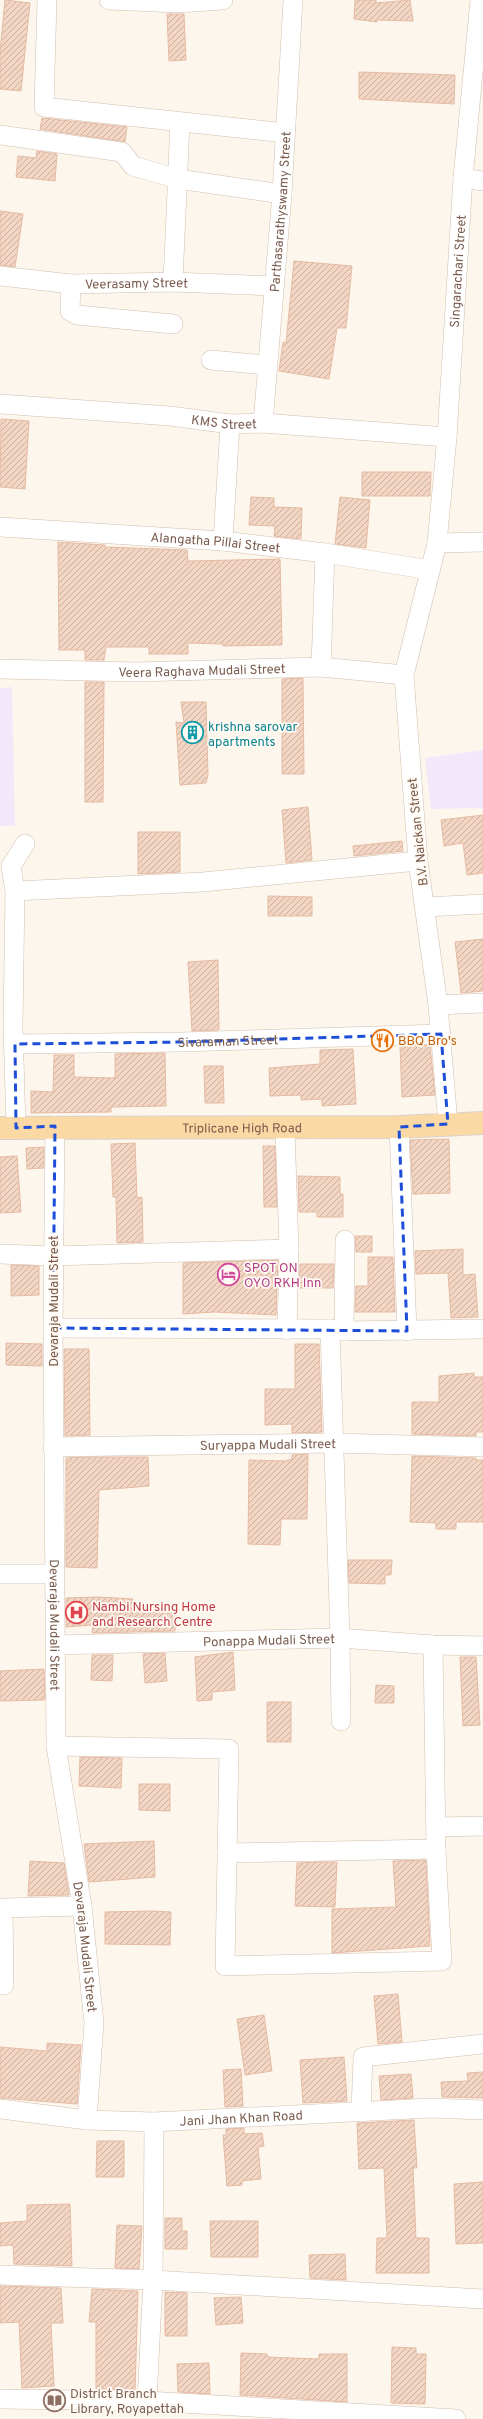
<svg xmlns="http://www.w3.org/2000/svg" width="483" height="2419" viewBox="0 0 483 2419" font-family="Overpass,sans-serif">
<defs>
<pattern id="building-hatch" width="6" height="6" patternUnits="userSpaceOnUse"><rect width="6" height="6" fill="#f3d5c3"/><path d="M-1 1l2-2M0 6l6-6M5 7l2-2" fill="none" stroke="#cab0a1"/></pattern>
</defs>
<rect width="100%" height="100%" fill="#fdf6ec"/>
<path fill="#f3e8fa" d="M12 687 15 826H0V688Z
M483 750V808L431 809 425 758Z"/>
<path fill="url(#building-hatch)" stroke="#e6bba3" d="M5 0 30 3 21 91 0 89V52Z
M355 0H376V3L410 0 413 21 377 20V22L354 19Z
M167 14H184L186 60 169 61Z
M359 72 455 75 454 104 359 99Z
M42 118 127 127 125 142 40 129Z
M37 151 57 154 55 181 16 177 18 156 36 158Z
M0 211 23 214 15 267 0 265Z
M294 261 352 266 346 328H337L329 379 279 371 283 342 286 343Z
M1 419 29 421 25 489 0 487Z
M362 472H431L430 496H362Z
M251 497 274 498V507L302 508 301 539 274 536 275 526 249 525Z
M340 497 370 500 366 548 335 544Z
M58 542 105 545V547L187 550 188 561 280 559 282 645 223 646V644L188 643V654H149V647H106L104 660H85V650H59Z
M303 678 304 774H282V679Z
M85 682H104L103 802H85Z
M181 702H206L208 775 206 783 180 785 176 722 184 723Z
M308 807 312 860 286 863 282 810Z
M483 815V873L467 875 463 843 444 846 441 820Z
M138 832H180V872L138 874Z
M402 841 403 851 354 856 353 846Z
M268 896 312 897V916H268Z
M483 939V991L461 993 455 942Z
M218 960 219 1030 192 1031 188 962Z
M430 1045 435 1095 402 1097 400 1046Z
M353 1049 356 1104 322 1106V1099L301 1100V1095L270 1096 269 1068 320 1064V1050Z
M165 1053 166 1106 111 1107V1112L31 1113V1091L53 1092 54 1055H74V1077L115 1078V1054Z
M204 1066H223L224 1103H205Z
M449 1139 450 1193 413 1194 410 1140Z
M135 1143 137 1198 142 1197 143 1242 117 1243 116 1197H113L111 1144Z
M263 1146H275L277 1207H264Z
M44 1147V1168L27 1169 26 1148Z
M17 1156 21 1212 0 1213V1157Z
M298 1176 340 1177V1194H343V1217H317V1212H299Z
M355 1236H372V1252H356Z
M463 1249V1275L475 1274 478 1317 451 1318 448 1273 416 1274 415 1251Z
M368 1257H393L395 1312H355L356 1286H368Z
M278 1260 276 1315 214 1312 183 1314V1263Z
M300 1264H334L333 1288H299Z
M11 1265 39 1266V1295L11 1296Z
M6 1343 42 1344V1366L6 1365Z
M295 1344H319L322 1432 292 1433V1424L265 1425V1389H295Z
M64 1349H89L90 1435 65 1436Z
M474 1373V1377H483V1432H476V1436L412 1434V1402H439V1376Z
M308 1454 307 1519H281L280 1545 248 1544 249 1460 285 1461 292 1459V1455Z
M412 1456 476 1458V1460H483V1522H456V1529H436V1523L410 1522Z
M90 1457H148L149 1486 99 1490 97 1568 66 1567V1458Z
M348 1560H392L391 1575H385V1584L349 1583Z
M98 1597 133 1599V1606L177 1608 175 1631 92 1633 93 1625 66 1627V1598Z
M233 1652 235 1690 212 1692V1700L197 1701 195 1657Z
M165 1653 167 1681 145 1683 143 1654Z
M92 1655H113L112 1681 91 1680Z
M460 1657H476L480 1725 463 1726Z
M44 1669 45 1700 0 1701V1671Z
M376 1685 394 1686V1703H375Z
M267 1702H291V1742H267Z
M80 1757 122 1758 121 1788 79 1786Z
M139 1784H170V1811L139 1810Z
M154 1841 155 1877 89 1882 84 1844Z
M426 1860 430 1946 332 1953V1909L396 1907 393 1861Z
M30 1861 64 1863 69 1895 28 1896Z
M317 1862H337L335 1907 295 1906 297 1863Z
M152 1911 171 1912 170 1945 105 1944V1912Z
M398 1994 402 2042 378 2044 374 1996Z
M264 2015 272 2071 245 2075 237 2019Z
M47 2043 81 2045 77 2104 0 2098V2047L47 2051Z
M344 2057 347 2101 303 2103 300 2060Z
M241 2069 243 2106 225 2107 223 2070Z
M483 2072V2098L442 2097 441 2082 468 2081 467 2073Z
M411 2074 413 2098 381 2100 379 2076Z
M414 2120 417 2168H413L416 2238H429V2273H376L377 2238H387L384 2168 359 2169 357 2123Z
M244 2128V2134L262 2133 264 2146 258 2147 261 2179 242 2181V2185L227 2186 223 2135H226V2129Z
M97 2141H124V2177H96Z
M483 2182V2243L456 2244 454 2184Z
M70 2204 72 2266 14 2264 13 2245 0 2246V2223L27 2221V2205Z
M165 2218H182V2231H187V2249H165Z
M210 2221H258V2257H211Z
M117 2225 142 2226 139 2269 115 2268Z
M345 2254 346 2280 310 2278 309 2255Z
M0 2286 61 2288 63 2323H51L54 2386 22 2388 19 2322 0 2323Z
M92 2289 138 2291 135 2390 96 2389V2322H89Z
M165 2292 187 2293V2336H165Z
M241 2297 243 2323 216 2325 214 2298Z
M392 2347 416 2348V2354H426L425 2404 391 2403Z
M241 2353 267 2354V2357L319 2359V2354H347V2402L240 2395Z
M209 2363 210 2394 178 2392 177 2364Z"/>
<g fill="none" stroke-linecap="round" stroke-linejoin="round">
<defs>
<g id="minor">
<path d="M47 0 44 107 285 133"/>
<path d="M109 0 178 3 223 0"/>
<path d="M0 135 122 152 133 166 178 179 282 194"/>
<path d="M463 178 483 181"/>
<path id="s1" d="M0 276 71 284 173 282 274 286"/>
<path d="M173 282 180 122"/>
<path d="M71 284 70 311 77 315 173 324"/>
<path d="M211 360 268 365"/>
<path id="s2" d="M0 404 170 416 230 424 263 423 447 437"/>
<path id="s3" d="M263 423 282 194 293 0"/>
<path id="s4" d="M0 527 223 541 325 553 430 570"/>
<path d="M223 541 230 424"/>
<path d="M437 543 483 542"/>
<path d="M321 667 325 553"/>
<path id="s5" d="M0 669 136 672 321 667 404 675"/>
<path d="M15 891 203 882 418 861"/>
<path d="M426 907 483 904"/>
<path d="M438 1005 483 1003"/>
<path id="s6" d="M15 1044 181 1042 441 1034"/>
<path id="s7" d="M448 1124 438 1005 418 861 404 675 437 543 447 437 463 178 480 0"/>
<path id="s8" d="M55 1126 53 1328 56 1746 82 1906 94 2023 87 2120"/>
<path d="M399 1127 407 1331"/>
<path d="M16 1128 13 1026 15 891 11 866 25 844"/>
<path d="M285 1128 289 1249 287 1330"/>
<path d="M0 1254 53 1256 289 1249"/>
<path d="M53 1328 330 1329 344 1331 483 1329"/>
<path d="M330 1329 340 1638 341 1721"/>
<path d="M344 1331 345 1240"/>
<path id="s9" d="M53 1447 333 1443 483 1447"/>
<path d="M0 1574H53"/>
<path id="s10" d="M55 1645 340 1638 433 1645 483 1646"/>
<path d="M56 1746 229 1749 225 1966 442 1961 436 1849 433 1645"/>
<path d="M437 1827 483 1826"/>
<path d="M227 1853 436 1849"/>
<path d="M0 1985H4L3 1908 82 1906"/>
<path id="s11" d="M0 2109 87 2120 154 2122 431 2108 483 2110"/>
<path d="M361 2112 363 2057 483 2044"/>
<path d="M0 2275 153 2280 483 2299"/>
<path d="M0 2399 147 2401 456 2419"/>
<path d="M147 2401 153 2280 154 2122"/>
</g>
<g id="major">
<path id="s12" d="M0 1128 399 1127 483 1123"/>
</g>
</defs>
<use href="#minor" stroke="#d1beb0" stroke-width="20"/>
<use href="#major" stroke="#dad1cd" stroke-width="24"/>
<use href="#minor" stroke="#fff" stroke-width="19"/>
<use href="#major" stroke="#fbd9a5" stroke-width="22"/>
</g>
<path fill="none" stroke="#1d4ed8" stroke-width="3" stroke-dasharray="8 5" stroke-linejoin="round" d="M441 1034 448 1124 399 1127 407 1331 53 1328 55 1126 16 1128 15 1044 181 1042Z"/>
<defs>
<symbol id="building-ring" viewBox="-11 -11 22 22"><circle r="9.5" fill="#fffaf3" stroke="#0f9aa8" stroke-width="1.5"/><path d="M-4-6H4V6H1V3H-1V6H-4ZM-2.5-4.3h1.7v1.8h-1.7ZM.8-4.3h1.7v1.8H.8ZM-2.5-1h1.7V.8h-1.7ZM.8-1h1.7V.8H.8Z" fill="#0f9aa8"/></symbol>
<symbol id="restaurant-ring" viewBox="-11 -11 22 22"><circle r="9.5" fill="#fffaf3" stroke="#e8710a" stroke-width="1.5"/><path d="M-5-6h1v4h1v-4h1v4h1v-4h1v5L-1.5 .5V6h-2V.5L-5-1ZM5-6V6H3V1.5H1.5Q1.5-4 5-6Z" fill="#e8710a"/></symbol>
<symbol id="hotel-ring" viewBox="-11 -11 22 22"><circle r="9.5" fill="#fffaf3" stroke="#d1479c" stroke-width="1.5"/><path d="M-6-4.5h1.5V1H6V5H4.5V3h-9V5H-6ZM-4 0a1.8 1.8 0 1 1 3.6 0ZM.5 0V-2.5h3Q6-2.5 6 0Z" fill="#d1479c"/></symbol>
<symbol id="hospital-ring" viewBox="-11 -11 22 22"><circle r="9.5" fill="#fffaf3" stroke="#e0444e" stroke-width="1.5"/><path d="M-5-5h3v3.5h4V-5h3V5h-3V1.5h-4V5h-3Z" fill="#e0444e"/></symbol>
<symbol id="library-ring" viewBox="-11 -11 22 22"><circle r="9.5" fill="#fffaf3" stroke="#8d6e63" stroke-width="1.5"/><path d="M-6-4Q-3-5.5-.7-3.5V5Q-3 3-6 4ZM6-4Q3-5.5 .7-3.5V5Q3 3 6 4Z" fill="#8d6e63"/></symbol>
</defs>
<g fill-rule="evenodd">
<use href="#building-ring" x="180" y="720" width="25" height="25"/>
<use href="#restaurant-ring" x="370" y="1028" width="25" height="25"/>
<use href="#hotel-ring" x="216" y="1262" width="25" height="25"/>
<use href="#hospital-ring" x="64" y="1600" width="25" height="25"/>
<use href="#library-ring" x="42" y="2388" width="25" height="25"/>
</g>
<g text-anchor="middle" stroke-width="3.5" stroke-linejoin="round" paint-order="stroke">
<g font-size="13" fill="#7a5c4d" stroke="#fffaf3">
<text dy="5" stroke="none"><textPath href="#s3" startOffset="212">Parthasarathyswamy Street</textPath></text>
<text dy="5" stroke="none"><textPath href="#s7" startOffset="860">Singarachari Street</textPath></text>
<text dy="5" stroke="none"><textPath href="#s1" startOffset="137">Veerasamy Street</textPath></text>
<text dy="5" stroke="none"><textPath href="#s2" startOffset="225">KMS Street</textPath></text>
<text dy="5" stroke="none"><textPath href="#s4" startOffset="216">Alangatha Pillai Street</textPath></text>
<text dy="5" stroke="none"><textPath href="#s5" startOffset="202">Veera Raghava Mudali Street</textPath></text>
<text transform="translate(417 832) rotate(-96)" y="5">B.V. Naickan Street</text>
<text dy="5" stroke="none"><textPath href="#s6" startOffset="213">Sivaraman Street</textPath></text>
<text dy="5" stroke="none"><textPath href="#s12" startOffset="242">Triplicane High Road</textPath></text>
<text transform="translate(53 1301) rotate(-90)" y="5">Devaraja Mudali Street</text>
<text dy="5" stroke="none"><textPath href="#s9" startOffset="215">Suryappa Mudali Street</textPath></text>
<text dy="5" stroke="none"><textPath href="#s8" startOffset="499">Devaraja Mudali Street</textPath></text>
<text dy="5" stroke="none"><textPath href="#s10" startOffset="214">Ponappa Mudali Street</textPath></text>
<text dy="5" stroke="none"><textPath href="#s8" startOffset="823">Devaraja Mudali Street</textPath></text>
<text dy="5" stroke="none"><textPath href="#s11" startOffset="242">Jani Jhan Khan Road</textPath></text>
</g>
<g font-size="13" fill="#0d838f" stroke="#fffaf3" text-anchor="start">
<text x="208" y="731">krishna sarovar<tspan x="208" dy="15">apartments</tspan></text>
</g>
<g font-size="13" fill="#c56008" stroke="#fffaf3" text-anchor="start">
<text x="398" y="1045">BBQ Bro's</text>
</g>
<g font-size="13" fill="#b23c85" stroke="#fffaf3" text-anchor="start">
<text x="244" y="1272">SPOT ON<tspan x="244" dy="15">OYO RKH Inn</tspan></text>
</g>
<g font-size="13" fill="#be3a42" stroke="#fffaf3" text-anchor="start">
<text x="92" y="1611">Nambi Nursing Home<tspan x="92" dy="15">and Research Centre</tspan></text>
</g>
<g font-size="13" fill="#785e54" stroke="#fffaf3" text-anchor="start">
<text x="70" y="2398">District Branch<tspan x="70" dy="15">Library, Royapettah</tspan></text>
</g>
</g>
</svg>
